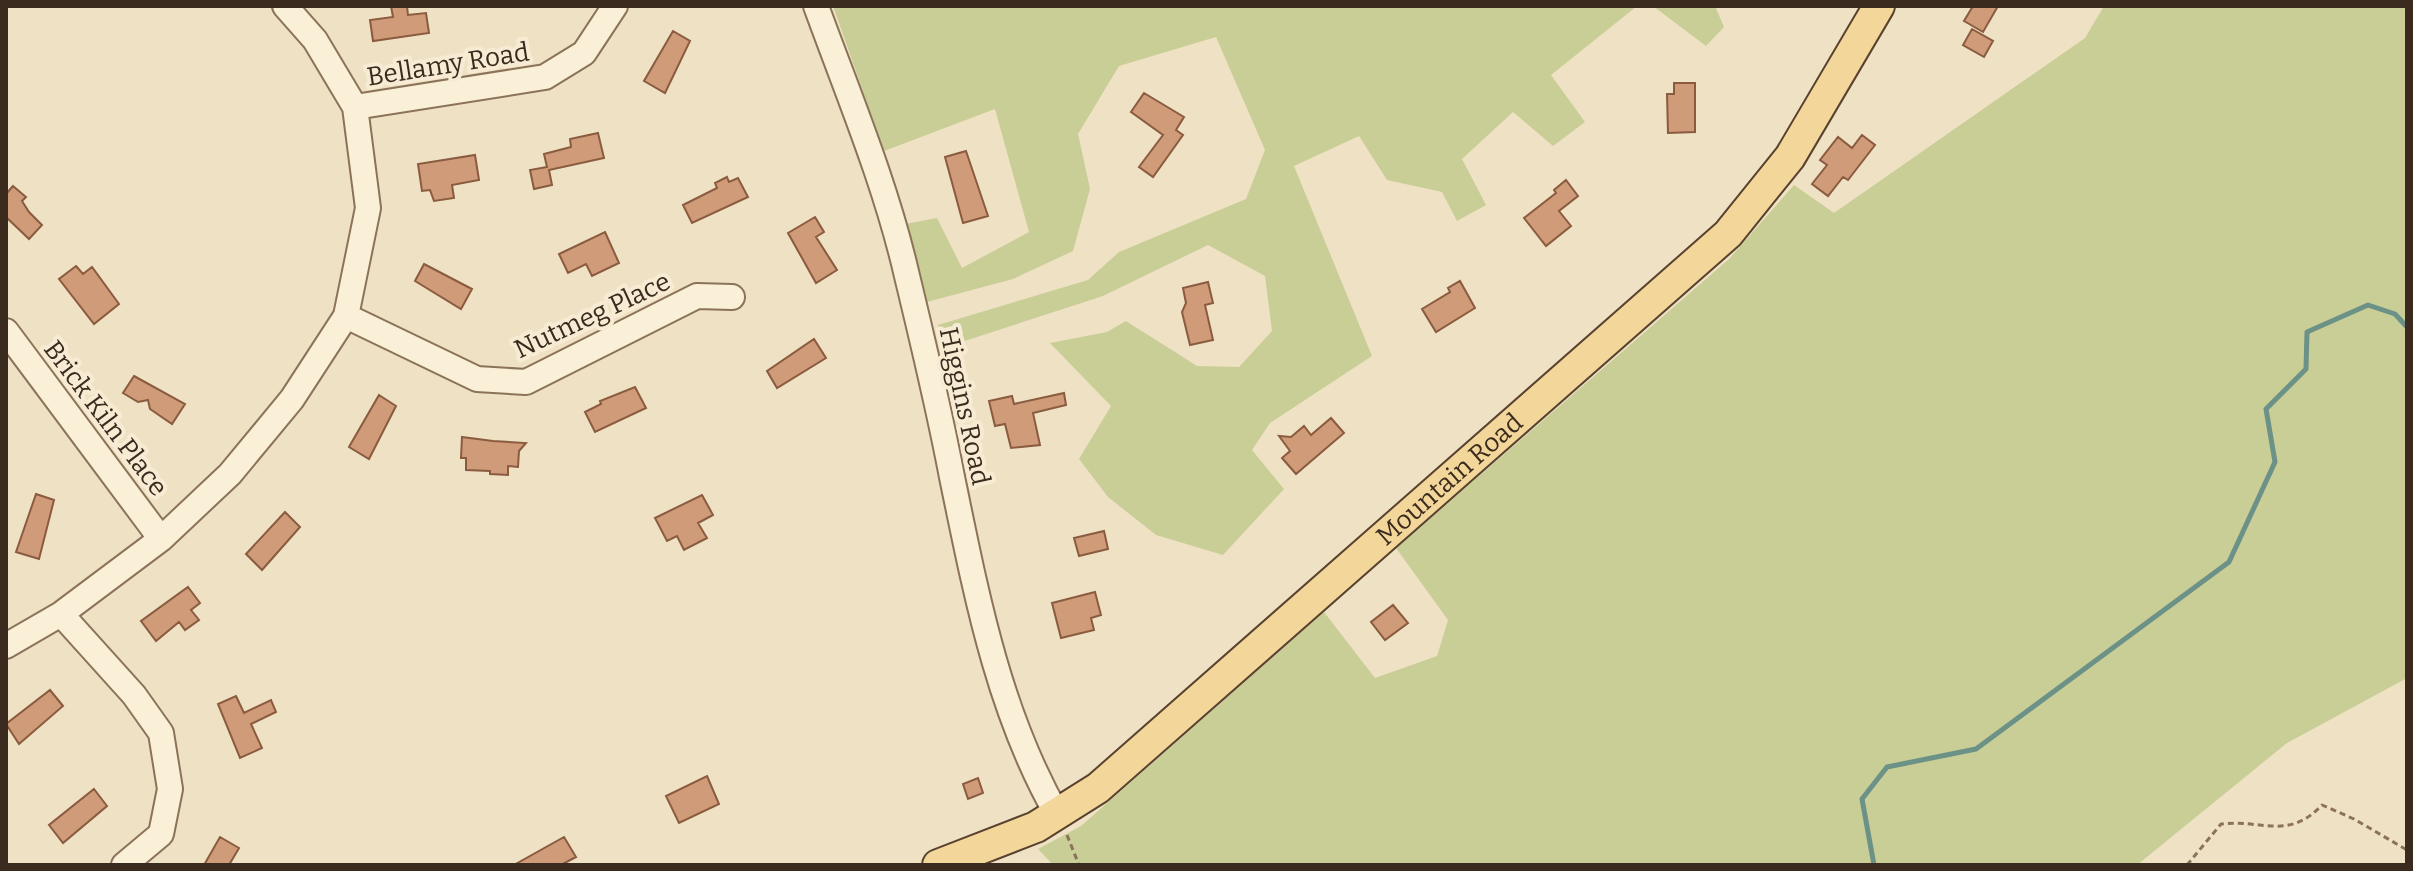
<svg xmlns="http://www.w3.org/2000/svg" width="2413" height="871" viewBox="0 0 2413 871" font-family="Bitter,serif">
<rect width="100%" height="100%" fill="#efe1c4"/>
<path fill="#c9ce97" d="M833 6H1637L1551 75 1585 122 1553 146 1513 112 1462 159 1486 205 1457 221 1442 192 1387 180 1359 136 1294 166 1372 356 1270 423 1252 450 1284 489 1223 555 1156 535 1108 497 1079 459 1111 406 1050 343 1107 332 1126 321 1197 366 1239 367 1272 331 1265 276 1208 245 1103 296 943 348 938 325 1088 280 1119 252 1246 199 1265 150 1216 37 1119 66 1078 134 1090 189 1073 251 1013 279 927 302 905 224 937 218 962 268 1029 232 995 109 884 151Z
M1653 6H1715L1724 27 1706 46Z
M2104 6H2407V678L2287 743 2137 865H1053L1038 849 1081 826 1324 612 1375 678 1437 656 1448 620 1396 548 1729 259 1794 185 1834 213 2085 38Z"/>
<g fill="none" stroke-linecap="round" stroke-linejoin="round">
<path stroke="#6c9187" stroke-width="5" d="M1874 865 1862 799 1887 767 1976 749 2229 562 2275 462 2266 409 2306 369 2307 332 2368 305 2395 314 2407 327"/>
</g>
<path fill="#cf9b78" stroke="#8a5b3f" stroke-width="2" d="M391 6H407L408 15 426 13 429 33 373 41 370 20 393 17Z
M1973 6H1998L1983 32 1964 21Z
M1972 29 1993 41 1984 57 1963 45Z
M673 31 690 41 665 93 644 81Z
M1674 83H1695V132L1668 133 1667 94H1674Z
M1144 93 1184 117 1176 130 1183 135 1153 177 1139 167 1163 135 1131 112Z
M598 133 604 158 549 170 552 185 534 189 530 170 547 167 544 154 571 147 570 139Z
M1862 135 1875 145 1848 180 1843 177 1828 196 1812 184 1827 165 1820 160 1838 137 1852 148Z
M966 151 988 216 963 223 945 157Z
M475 155 479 180 452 185 454 198 434 201 430 190 422 191 418 164Z
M727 177 729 182 738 178 748 197 692 223 683 205 717 188 715 183Z
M1566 180 1578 196 1559 211 1571 226 1546 246 1524 218 1556 193 1554 190Z
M13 186 26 197 22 201 29 212 42 225 29 239 6 217V194Z
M815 217 824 232 816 237 837 270 816 283 788 233Z
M605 232 619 263 592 276 586 264 568 273 559 254Z
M424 264 472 289 461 309 415 281Z
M76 266 83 274 92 267 119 304 94 324 59 279Z
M1460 281 1475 308 1436 332 1422 309 1450 292 1448 288Z
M1208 282 1213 303 1205 305 1213 340 1190 345 1182 312 1186 303 1183 288Z
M814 339 826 358 777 388 767 371Z
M134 376 185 404 172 424 150 409 148 400 138 402 123 393Z
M635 387 646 408 595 432 585 412 601 404 600 401Z
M1064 393 1066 405 1033 413 1040 445 1011 448 1005 424 995 426 989 401 1012 396 1014 404Z
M379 395 396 406 369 459 349 447Z
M1331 418 1344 433 1296 474 1282 458 1290 451 1279 436 1291 437 1304 426 1311 435Z
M462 437 493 441 526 443 519 451 518 467 508 466V475L490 474V471L466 470V458H461Z
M36 494 54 500 39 559 16 552Z
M702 495 713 515 698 523 707 538 684 550 677 536 667 541 655 518Z
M285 512 300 527 262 570 246 554Z
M1104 531 1108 549 1079 556 1074 538Z
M188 587 200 603 191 610 199 620 185 630 179 622 156 641 141 621Z
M1095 592 1101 615 1091 618 1094 630 1061 638 1052 603Z
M1393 605 1408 623 1385 640 1371 622Z
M50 690 63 706 19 744 6 724Z
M236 696 244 713 271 700 276 712 251 724 262 748 240 758 218 704Z
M707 776 719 804 679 823 666 796Z
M978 778 983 793 968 799 963 784Z
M94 789 107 806 63 843 49 825Z
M220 837 239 848 229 865H204Z
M564 837 576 857 561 865H514Z"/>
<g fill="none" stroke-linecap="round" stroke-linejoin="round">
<defs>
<path id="minor" d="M816 6C848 94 886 184 907 276 923 342 939 409 952 477 976 593 998 712 1058 816
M355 107 545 77 584 53 615 6
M346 316 477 379 526 382 697 296 732 297
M6 331 161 539
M61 614 134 695 161 733 170 789 161 834 124 865
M6 646 61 614 161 539 230 474 292 399 346 316 368 208 355 107 315 40 285 6"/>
<g id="major">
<path id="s1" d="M938 865 1036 827 1098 788 1728 234 1790 157 1879 6"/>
</g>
</defs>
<use href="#minor" stroke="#8b7359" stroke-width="28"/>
<use href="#major" stroke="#58412e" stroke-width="34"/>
<path stroke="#8b7359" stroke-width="3" stroke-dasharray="6 4" stroke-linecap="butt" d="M1067 835 1079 865
M2187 865 2221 824C2262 819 2288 841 2322 805L2354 819 2407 850"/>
<use href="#minor" stroke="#faefd7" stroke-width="24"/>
<use href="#major" stroke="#f3d69a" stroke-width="30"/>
</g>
<g text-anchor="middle" stroke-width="8" stroke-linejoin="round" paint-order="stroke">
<g font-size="26" fill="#3a2b1e" stroke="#f7ecd3">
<text transform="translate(448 64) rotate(-9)" y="9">Bellamy Road</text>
<text transform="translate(592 315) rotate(-25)" y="9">Nutmeg Place</text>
<text transform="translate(965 406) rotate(78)" y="9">Higgins Road</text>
<text transform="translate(106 418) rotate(53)" y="9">Brick Kiln Place</text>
<text dy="9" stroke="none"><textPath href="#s1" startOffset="646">Mountain Road</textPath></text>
</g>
</g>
<rect width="2413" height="871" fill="none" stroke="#3a2b1e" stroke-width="16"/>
</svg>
